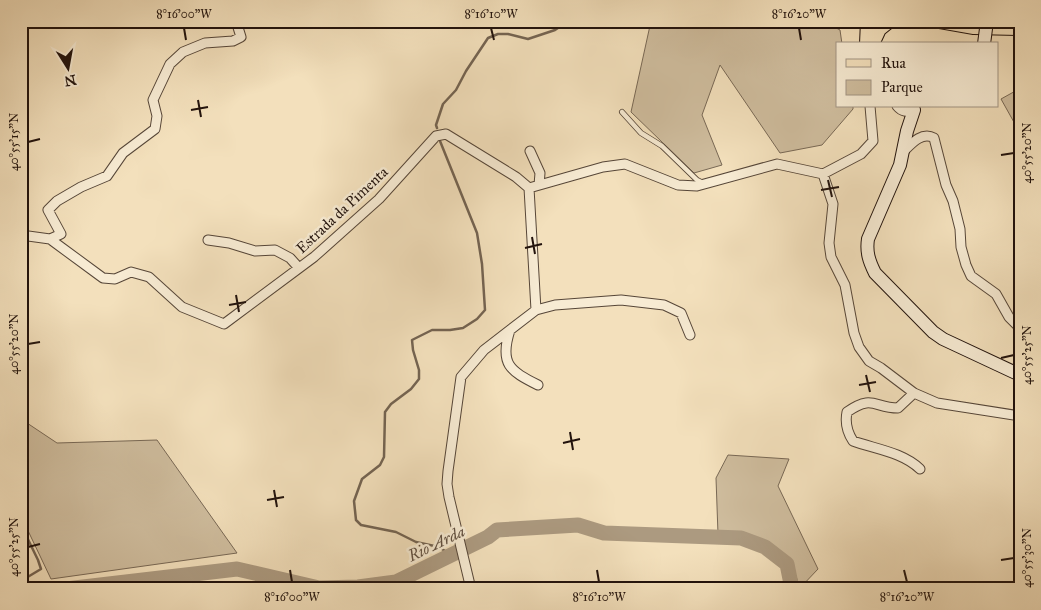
<svg xmlns="http://www.w3.org/2000/svg" width="1041" height="610" viewBox="0 0 1041 610" font-family="'IM FELL Great Primer',serif">
<rect width="100%" height="100%" fill="#f3e0bc"/>
<filter id="stains"><feTurbulence type="fractalNoise" baseFrequency=".004" numOctaves="4"/><feColorMatrix values="0 0 0 0 .2 0 0 0 0 .09 0 0 0 0 .02 0 0 0 .5 -.17"/></filter>
<radialGradient id="worn" r=".72"><stop offset=".6" stop-color="#630" stop-opacity="0"/><stop offset="1" stop-color="#630" stop-opacity=".3"/></radialGradient>
<path fill="#cfbd9e" stroke="#786855" d="M651 21H823L840 30 842 44H837V106H853V109L822 145 780 153 720 65 702 115 722 165 694 173 631 112Z
M1019 89 1020 90V133L1001 99Z
M21 419 57 443 157 440 237 553 51 579 21 516Z
M728 455 789 459 778 486 818 569 800 588 791 562 767 543 741 534H718L716 478Z"/>
<g fill="none" stroke-linecap="round" stroke-linejoin="round">
<path stroke="#746452" stroke-width="2.5" d="M437 128 436 125 443 104 456 90 466 71 488 38 498 34H508L528 39 555 30 568 21
M440 141 477 233 482 264 485 310 477 319 463 328 450 330H432L412 340 413 350 419 370V379L411 389 391 404 385 412 384 457 380 465 362 479 354 501 356 520 361 525 396 532 416 542 439 547 451 555
M21 525 38 560 41 569 21 581"/>
<path stroke="#ac9a80" stroke-width="15" d="M66 589 237 569 319 588 358 587 396 582 488 537 497 530 578 525 604 533 741 538 765 547 787 564 792 589"/>
<defs>
<path id="lane" d="M622 112 641 133 662 146 697 180 703 183"/>
<path id="street" d="M897 106C902 112 907 112 914 110
M530 151 540 173 539 185
M903 152C911 144 922 131 934 138L946 185 953 201 960 229 961 247 966 265 971 276 996 294 1009 317 1020 328
M823 174 833 204 829 243 831 257 845 285 854 333 859 347 869 361 881 368 914 393 937 403 1020 416
M529 188 603 167 625 164 678 185 697 186 777 164 823 174 861 154 873 141 870 106
M21 235 50 239 103 278 115 279 131 272 149 277 182 307 224 324 314 257 379 199 436 136 446 134 516 177 529 188 536 310 484 350 461 377 448 471 447 484 449 497 471 589
M50 239 61 234 48 210 57 201 81 187 107 176 123 153 155 129 157 116 153 100 170 64 183 52 205 43 233 41 241 37 236 21
M208 240 229 243 255 251 275 250 290 258 299 268
M536 310 555 305 621 300 664 305 681 313 690 335
M510 330C499 364 510 371 538 385
M914 393 898 408C874 408 873 394 847 412 845 422 847 432 853 441 875 449 902 452 920 469"/>
<path id="secondary" d="M912 106 914 110 907 131 900 165 868 239C866 252 869 261 875 273L933 332 943 339 1020 375"/>
<path id="primary" d="M940 21 974 27 1020 28
M867 44 868 21
M872 44 879 29 889 21"/>
</defs>
<use href="#lane" stroke="#564638" stroke-width="6"/>
<use href="#street" stroke="#564638" stroke-width="11"/>
<use href="#secondary" stroke="#21120c" stroke-width="14"/>
<use href="#primary" stroke="#21120c" stroke-width="16"/>
<use href="#lane" stroke="#f7ebd3" stroke-width="4.5"/>
<use href="#street" stroke="#f7ebd3" stroke-width="9"/>
<use href="#secondary" stroke="#f7ebd3" stroke-width="12"/>
<use href="#primary" stroke="#f3e0bc" stroke-width="14"/>
<defs>
<path id="secondary-bridge" d="M984 44 987 21"/>
</defs>
<use href="#secondary-bridge" stroke="#21120c" stroke-width="14" stroke-linecap="butt"/>
<use href="#secondary-bridge" stroke="#f7ebd3" stroke-width="12"/>
</g>
<path fill="none" stroke="#21120c" stroke-width="2" d="M184 28 186 40M491 28 494 40M799 28 801 40M198 100 201 117M191 110 208 107M28 142 40 139M1001 155 1014 153M828 180 832 197M821 190 839 187M532 237 535 254M525 248 542 244M236 295 239 312M229 305 246 302M28 344 40 342M1001 358 1014 355M866 375 870 392M859 385 876 382M570 432 573 450M563 443 580 439M274 490 277 507M267 500 284 497M28 547 40 544M1001 560 1014 558M290 570 292 582M597 570 599 582M904 570 907 582"/>
<g text-anchor="middle" stroke-width="5" stroke-linejoin="round" paint-order="stroke">
<g font-size="15" fill="#21120c" stroke="#f7ebd3">
<text transform="translate(342 210) rotate(-43)" y="5">Estrada da Pimenta</text>
</g>
<g font-size="16" font-style="italic" fill="#604f40" stroke="#f7ebd3">
<text transform="translate(436 543) rotate(-26)" y="6">Rio Arda</text>
</g>
</g>
<rect width="1041" height="610" fill="none" stroke="#f3e0bc" stroke-width="55"/>
<rect x="836" y="42" width="162" height="65" fill="#f7ebd3" stroke="#a19483"/>
<rect x="846" y="59" width="25" height="8" fill="#f3e0bc" stroke="#a19483"/>
<text x="881" y="68" font-size="15" fill="#21120c">Rua</text>
<rect x="846" y="80" width="25" height="15" fill="#cfbd9e" stroke="#a19483"/>
<text x="881" y="92" font-size="15" fill="#21120c">Parque</text>
<g transform="translate(68 68) rotate(169)" stroke="#f7ebd3" stroke-width="4" paint-order="stroke">
<path d="M0-4L9 19L0 12L-9 19Z" fill="#21120c"/>
<text y="-8" font-size="14" font-weight="bold" text-anchor="middle" fill="#21120c">N</text>
</g>
<rect x="28" y="28" width="986" height="554" fill="none" stroke="#21120c" stroke-width="2"/>
<g font-size="12" text-anchor="middle" fill="#21120c">
<text x="184" y="18">8°16'00"W</text>
<text x="491" y="18">8°16'10"W</text>
<text x="799" y="18">8°16'20"W</text>
<text transform="translate(14 142) rotate(-90)" y="4">40°55'15"N</text>
<text transform="translate(1027 153) rotate(-90)" y="4">40°55'20"N</text>
<text transform="translate(14 344) rotate(-90)" y="4">40°55'20"N</text>
<text transform="translate(1027 355) rotate(-90)" y="4">40°55'25"N</text>
<text transform="translate(14 547) rotate(-90)" y="4">40°55'25"N</text>
<text transform="translate(1027 558) rotate(-90)" y="4">40°55'30"N</text>
<text x="292" y="601">8°16'00"W</text>
<text x="599" y="601">8°16'10"W</text>
<text x="907" y="601">8°16'20"W</text>
</g>
<rect width="100%" height="100%" filter="url(#stains)"/>
<rect width="100%" height="100%" fill="url(#worn)"/>
</svg>
